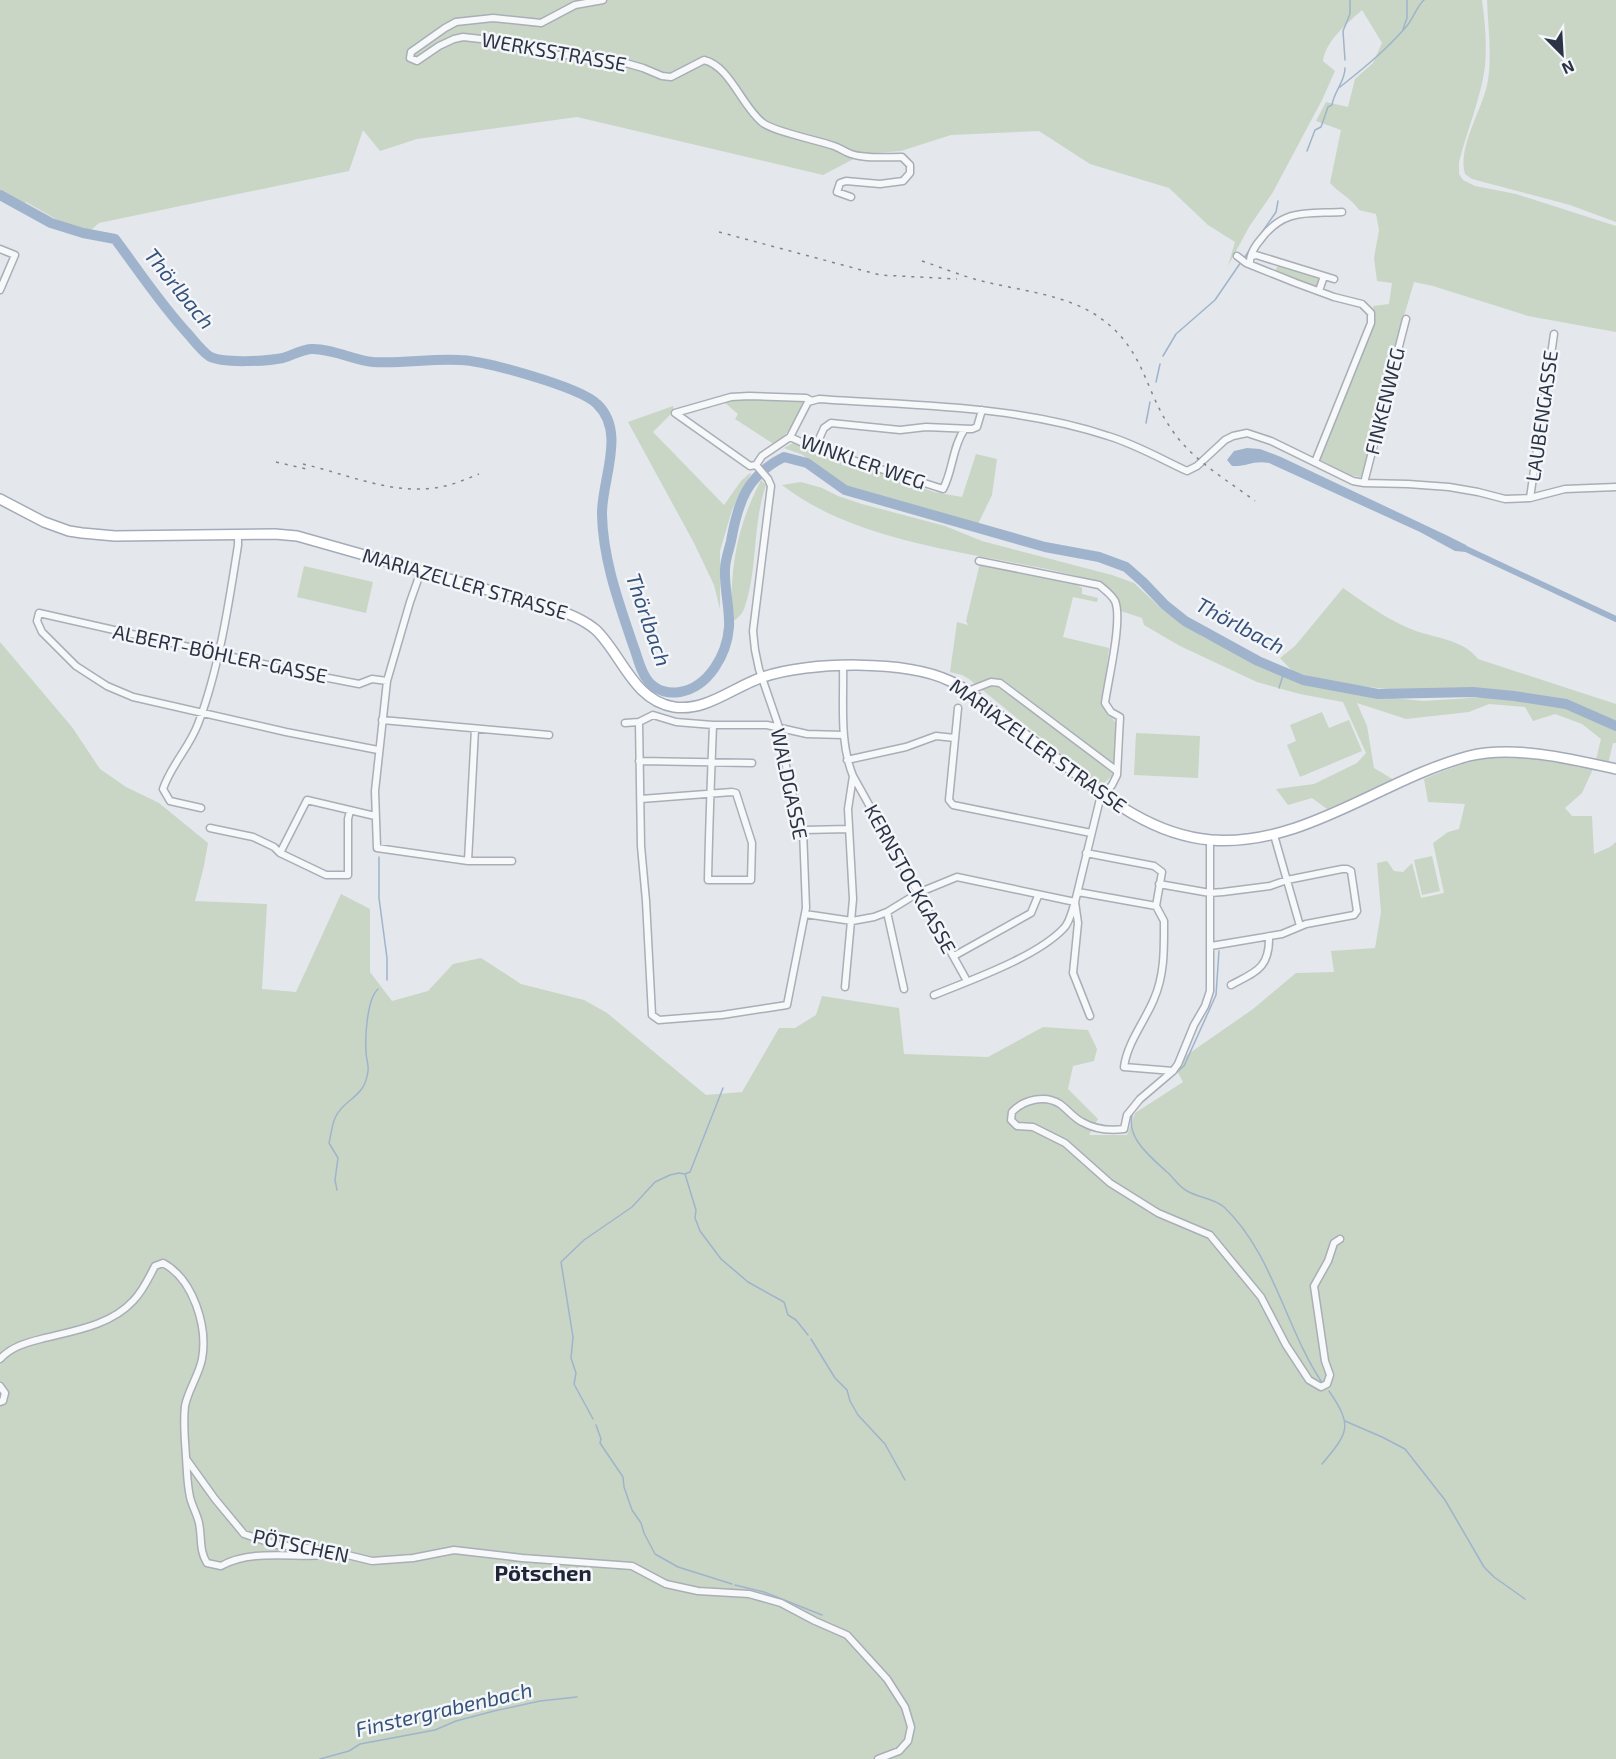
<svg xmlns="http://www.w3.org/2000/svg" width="1616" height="1759" viewBox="0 0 1616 1759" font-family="'Exo 2',sans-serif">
<rect width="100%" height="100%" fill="#e4e7ec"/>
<path fill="#c9d6c5" d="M0 0H1482C1485 22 1487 43 1485 66 1481 98 1467 130 1459 162V174L1463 180 1475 186 1516 194 1616 226V332L1528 316 1433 286 1414 282 1399 333 1364 478 1350 475 1320 460 1371 329 1375 317 1373 306 1389 304 1392 283 1377 281 1374 258 1379 230 1376 214 1359 210C1351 198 1339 193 1330 183L1341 130 1316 121 1326 102 1348 107 1355 79 1373 63 1382 43 1362 10C1347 24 1326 40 1323 61L1335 71 1322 100 1273 192 1249 227 1228 266 1235 242 1208 225 1169 188 1090 164 1039 131 951 135 901 151 863 154 823 175 577 117 417 139 380 151 363 130 349 171 99 223 91 230 68 226 26 202 21 209 0 199Z
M1487 0H1616V222L1570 205 1472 179 1465 174C1457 146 1484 108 1488 80 1492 53 1488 27 1487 0Z
M1279 262 1316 276 1320 282 1317 288 1275 272Z
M763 398 804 402C796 418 789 434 775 445L735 419 738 414 724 402Z
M673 406 674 411 653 432 724 505 741 481 750 473 751 474 732 510 720 551V609L714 585 694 543 628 422Z
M795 442 809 449 934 492 962 497 976 454 997 459 992 495 978 524 853 489 825 474 803 455 784 448Z
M761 480 766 485C752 525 758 572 744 609 742 615 736 619 731 623 731 567 735 531 761 480Z
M801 482 822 488 838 496 862 504 945 526 982 541 1112 575 1134 583 1164 611 1205 638 1268 669 1303 684 1363 695 1424 701 1501 696 1556 705 1616 729V743H1613L1608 764 1596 760 1601 739 1582 724 1555 714 1533 721 1525 707 1489 704 1469 712 1406 719 1357 703 1367 726 1374 768 1394 780 1327 809 1312 798 1288 805 1276 789 1314 784 1357 763 1366 753 1343 702 1300 694 1257 682 1180 646 1144 625 1142 618 1115 609 1102 583C999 552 869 552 782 485Z
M980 563 1071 581 1082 588V594L1098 598 1097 602 1073 597 1063 637 1109 648 1103 700 1108 716 1112 718 1118 726 1113 775 1103 784H1098L969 679 962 675 950 672 957 622 968 625 966 621Z
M304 566 373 582 366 613 297 597Z
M1343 588C1366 604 1389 621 1416 631 1436 638 1464 640 1478 659L1616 704V721L1567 701 1480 688 1397 690 1341 684 1294 673 1280 658 1295 646Z
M0 642 72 727 100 769 126 787 159 803 208 843 204 866 195 901 267 904 262 989 296 992 341 894 370 909V972L392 1001 428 991 453 964 481 958 521 984 584 1000 607 1013 706 1095 742 1092 779 1028H795L816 1015 822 996 899 1008 904 1054 988 1057 1043 1027 1088 1030 1097 1049 1094 1061 1073 1066 1068 1089 1098 1119 1089 1135H1127L1135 1113 1183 1082 1177 1071 1184 1057 1253 1009 1296 973 1334 972 1331 951 1375 948 1381 912 1377 863 1387 861 1394 871 1403 872 1412 863 1421 898 1444 893 1433 843 1448 832 1459 829 1465 804 1428 802 1424 779C1443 771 1462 763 1482 759 1516 753 1560 763 1593 769L1582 793 1565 808 1572 816H1592L1594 854 1610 847 1616 842V1759H0Z
M1322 712 1329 728 1349 720 1362 751 1300 777 1287 745 1296 741 1290 725Z
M1136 733 1200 736 1198 778 1134 775Z
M1432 856 1440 891 1422 895 1414 860Z"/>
<path fill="#9fb4cc" d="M1247 448 1260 449 1281 457 1446 535 1466 545 1469 551 1466 552 1455 551 1420 532 1269 463C1253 460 1246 467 1232 466L1227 460 1234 451Z"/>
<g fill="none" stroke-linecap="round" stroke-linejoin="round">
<path stroke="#9fb4cc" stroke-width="1.5" d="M1403 29 1407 18V0
M1345 60 1343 31 1350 14V0
M1340 87C1364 68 1386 50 1406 27 1413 19 1417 6 1424 0
M1307 151 1315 130 1321 127 1328 107 1332 105C1334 91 1345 82 1345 68
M1244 258 1276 212 1278 201
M1163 356 1176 334 1215 300 1241 262
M1156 382 1160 364
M1146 423 1150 402
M1279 688 1284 672
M379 857V898L387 958V980
M723 1088 690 1172 685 1174 696 1210 695 1218 700 1231 721 1259 748 1282 784 1302 788 1315 796 1320 808 1335
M1140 1104 1184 1066 1216 995 1219 951
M1133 1112C1124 1137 1151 1157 1167 1172 1174 1178 1178 1186 1187 1191 1199 1198 1214 1198 1224 1207 1273 1253 1286 1330 1323 1384
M337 1190 335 1180 338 1158 329 1143C331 1135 332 1123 336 1116 345 1098 365 1098 368 1071 369 1065 366 1058 366 1052 365 1036 367 999 378 989
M811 1339 835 1378 847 1390 850 1401 858 1415 885 1444 905 1480
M593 1419 574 1384 576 1373 571 1358 573 1337 561 1262 584 1240 632 1207 655 1182 670 1175 679 1173 685 1174
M1345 1421 1382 1437 1405 1449 1445 1500 1484 1567 1494 1577 1525 1599
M596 1425 601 1439 600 1443 623 1477 624 1487 632 1510 641 1523 644 1533 655 1554 678 1567 732 1584
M1322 1464C1349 1432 1353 1426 1329 1391
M735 1585 764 1592 822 1615
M320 1759 349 1751 360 1744 435 1730 456 1721 494 1711 540 1701 577 1697"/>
<path stroke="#9fb4cc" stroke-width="6" d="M1464 548 1616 619"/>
<path stroke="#9fb4cc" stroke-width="10" d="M0 195 51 223 83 233 115 239C139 271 161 305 189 335 195 342 202 351 209 356 222 364 268 361 283 358 293 355 301 350 311 349 331 348 353 360 373 362 403 364 431 358 460 360 486 361 580 387 597 404 627 432 601 481 602 515 603 560 619 603 633 645 638 657 640 672 649 682 657 691 669 694 680 692 709 687 727 654 729 627 730 608 724 588 725 569 725 560 729 550 731 541 738 502 747 475 784 457L807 463 845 490 1045 547 1099 557 1126 567 1143 582 1165 605 1185 621 1258 661 1303 680 1378 694 1473 692 1514 696 1566 704 1616 726"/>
<defs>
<path id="street" d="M603 0 575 5 541 23 493 18 456 22 445 28 411 52 410 58 417 61 439 46 454 39 463 37 499 41 551 55H598L643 68 662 76 671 77 704 60C730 66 742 107 763 123 775 132 817 140 834 146 840 148 845 152 851 154 866 159 886 157 902 157L910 165V173L903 181 880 184 846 181 840 183 837 192 851 197
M0 249 15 255 0 290
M1237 256 1246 263 1296 283 1334 297 1362 304 1371 313V323L1315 462
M1252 256 1256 255 1334 279
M1250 264C1249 255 1255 246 1261 239 1284 208 1307 214 1342 212
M1319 291 1324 276
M790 437 812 447 943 489C953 471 952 448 964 430
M815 448 824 428 831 423 900 430 926 427 972 429 977 427 982 410
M756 465 762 456 790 437 808 402 819 399C916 406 1015 405 1108 436 1135 444 1161 459 1187 471L1197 466 1225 440 1233 436 1247 433 1271 441 1353 481 1364 483 1408 484 1449 487 1478 492 1505 499 1530 498 1565 489 1616 487
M756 465 750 466 675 413 731 397 749 396 806 398 810 400
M1364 483 1406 319
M1530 498 1554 334
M979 561 1099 585C1105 590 1111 594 1115 601 1123 620 1108 680 1105 703L1111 712 1120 717 1117 775 1112 785 1100 799 1075 902 1078 923 1073 973 1090 1016
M421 571 410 602 387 681 375 791 377 848 468 861H512
M843 665C844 703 839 741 853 776L967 981
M968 691 991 682 1000 683 1117 771
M958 708 949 800 953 805 1091 833
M382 720 549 735
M639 722 641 846 646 901 652 1015 659 1020 722 1015 787 1005 806 908 803 830 788 780 782 736 759 669 755 650 753 631 771 486 768 479 756 465
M625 723 639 722 653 715 676 722 713 725H767L807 734 843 735
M378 750 286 732 133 697 107 686 76 666 42 632 37 621 39 613 308 674 359 684 372 679 387 681
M847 760 906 747 936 736 955 738
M639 761 752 763
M641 799 732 792 736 793 752 843 751 880H708C709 828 711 776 713 725
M201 808 170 801 163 789C171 765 189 748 198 724 219 669 229 603 238 545V534
M210 828 253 837 274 847 280 853 326 875H348V819L350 811
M803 830 849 829
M1274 835 1300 926
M1210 840V991L1205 1006 1194 1025 1178 1064 1173 1071 1140 1099 1127 1115 1124 1129C1109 1131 1096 1130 1082 1122 1074 1118 1068 1110 1060 1104 1045 1094 1023 1100 1012 1112L1011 1120 1017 1126 1033 1127 1065 1143 1110 1183 1158 1213 1210 1235 1261 1297 1286 1345 1309 1380 1321 1387 1327 1384 1330 1375 1325 1361 1314 1286 1328 1261 1334 1243 1340 1239
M280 853 307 800 375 816
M1086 853 1154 866 1162 872 1156 906
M468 861 475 729
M1159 884 1210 893 1223 892 1270 886 1287 880 1342 869H1347L1351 871 1357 911 1354 915 1306 924 1282 934 1211 946
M1078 892 1156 906 1164 921C1164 947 1165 974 1154 999 1145 1021 1127 1043 1124 1067L1173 1071
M887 912 904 989
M805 914 852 921 874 917 887 912 918 893 957 877 1075 902C1072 910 1070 922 1064 928 1037 957 971 980 934 995
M954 956 1031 913 1038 896
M1231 985C1255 972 1270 969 1269 936
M845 987 853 899 848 809 853 776
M0 1359C11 1347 25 1343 41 1339 72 1331 110 1326 133 1301 143 1291 149 1277 155 1266L163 1263C193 1279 208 1326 202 1359 199 1375 188 1390 185 1406 183 1423 185 1440 186 1457 187 1470 187 1484 190 1497 192 1506 197 1514 199 1523 202 1537 199 1551 207 1563L221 1566C254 1547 301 1560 337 1554
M0 1386 5 1393 3 1401 0 1402
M187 1460 215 1499 244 1534 277 1545 327 1550 372 1561 413 1558 454 1550 522 1558 632 1566 666 1584 698 1591 749 1594 781 1603 815 1621 847 1635 887 1679 905 1707 911 1727 908 1741 899 1751 878 1759"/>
<path id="primary" d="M0 499 44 522 69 531 82 533 115 536 275 534 297 536 548 607C565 612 582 618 596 630 622 655 633 700 674 707 706 712 735 686 763 677 809 661 906 660 950 681 968 689 983 703 999 715 1021 732 1043 748 1065 765 1109 800 1153 835 1211 840 1304 847 1382 779 1469 756 1513 745 1572 759 1616 769"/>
</defs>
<use href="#street" stroke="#a9aeb7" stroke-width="9"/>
<use href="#primary" stroke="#a3abb8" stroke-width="12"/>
<use href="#street" stroke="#f7f8fa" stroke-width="6"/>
<use href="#primary" stroke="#fff" stroke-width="9"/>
<path stroke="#7d8696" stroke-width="1.5" stroke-dasharray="3 6" stroke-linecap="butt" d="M719 232 880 275 957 279
M922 261C943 268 964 277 986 282 1023 291 1067 295 1099 317 1146 350 1143 389 1172 430 1192 460 1227 480 1255 501
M276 462 311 470
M303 464C347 474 394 496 440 487 453 485 466 479 479 474"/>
</g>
<g text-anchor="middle" stroke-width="5" stroke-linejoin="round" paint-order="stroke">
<g font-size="20" fill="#2b3445" stroke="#f4f6f9">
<text transform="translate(554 52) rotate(10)" y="7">WERKSSTRASSE</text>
<text transform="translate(1385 401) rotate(-76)" y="7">FINKENWEG</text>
<text transform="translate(1542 416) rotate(-82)" y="7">LAUBENGASSE</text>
<text transform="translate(863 462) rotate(19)" y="7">WINKLER WEG</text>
<text transform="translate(465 584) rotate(16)" y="7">MARIAZELLER STRASSE</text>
<text transform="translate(220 654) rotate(12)" y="7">ALBERT-BÖHLER-GASSE</text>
<text transform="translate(1038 746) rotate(36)" y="7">MARIAZELLER STRASSE</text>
<text transform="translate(789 784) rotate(78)" y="7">WALDGASSE</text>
<text transform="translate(910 879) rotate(61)" y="7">KERNSTOCKGASSE</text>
<text transform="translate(301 1546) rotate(12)" y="7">PÖTSCHEN</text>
</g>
<g font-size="21" font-style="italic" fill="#34527a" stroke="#f4f6f9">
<text transform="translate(179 289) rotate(51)" y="7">Thörlbach</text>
<text transform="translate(648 620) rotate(71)" y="7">Thörlbach</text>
<text transform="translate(1240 626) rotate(28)" y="7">Thörlbach</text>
<text transform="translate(444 1710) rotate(-13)" y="7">Finstergrabenbach</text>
</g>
<g font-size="22" font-weight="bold" fill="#1d2536" stroke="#f4f6f9">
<text x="543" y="1581">Pötschen</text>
</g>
</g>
<g transform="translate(1562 54) rotate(156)" stroke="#f4f6f9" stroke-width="4.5" paint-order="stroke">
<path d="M0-4.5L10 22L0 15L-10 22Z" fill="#2b3445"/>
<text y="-9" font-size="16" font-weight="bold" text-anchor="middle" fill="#2b3445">N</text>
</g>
</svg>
